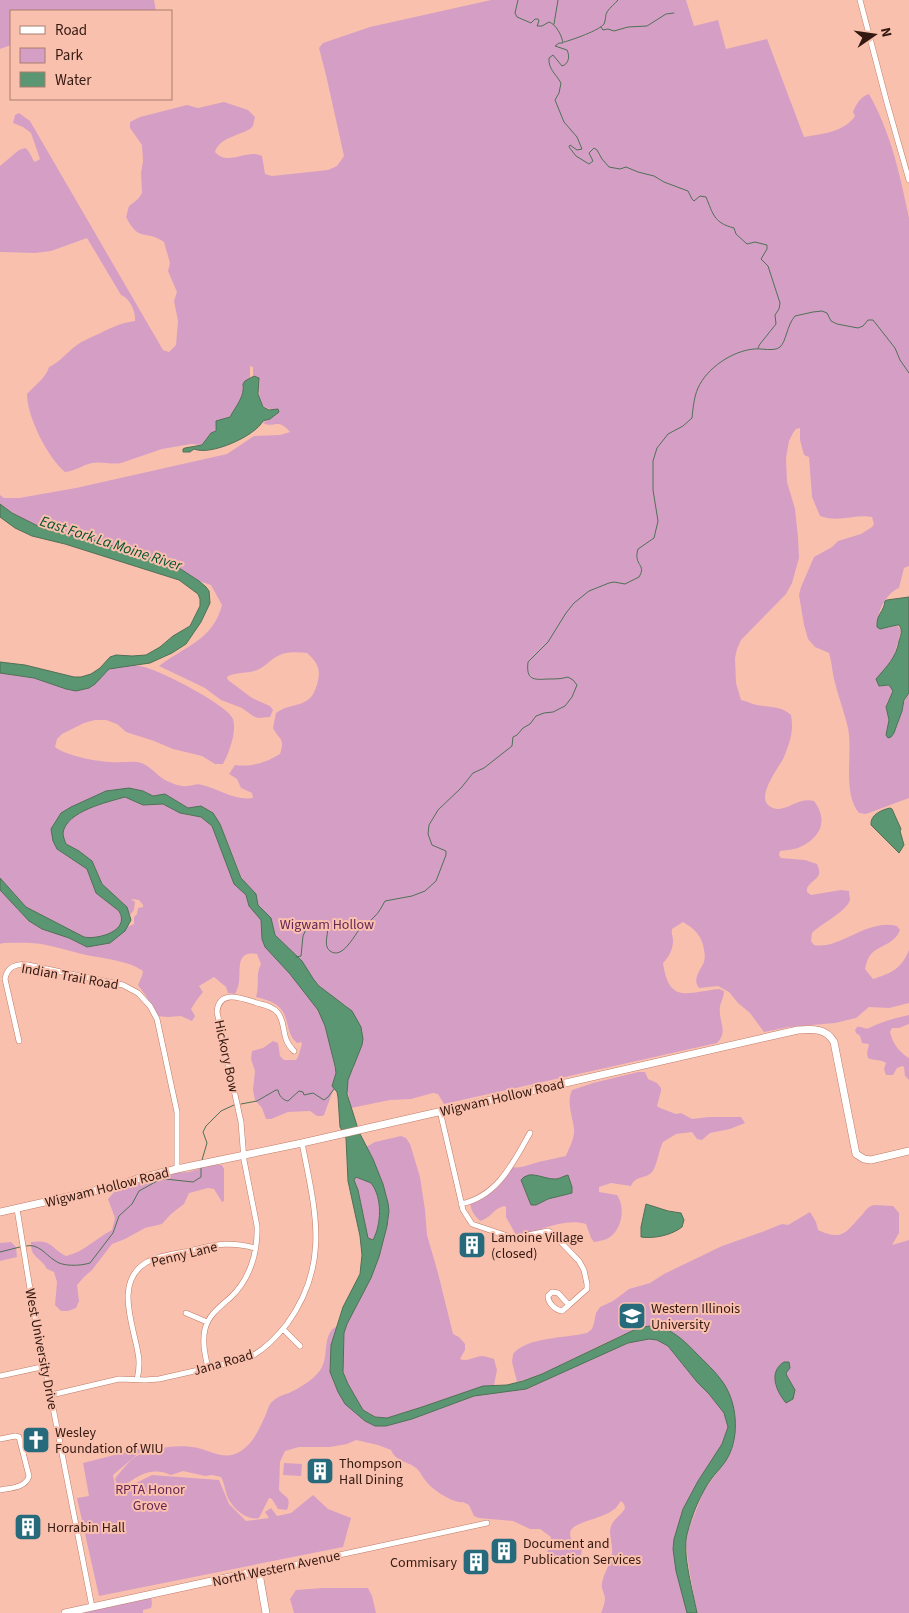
<svg xmlns="http://www.w3.org/2000/svg" width="909" height="1613" viewBox="0 0 909 1613" font-family="'Source Sans 3',sans-serif">
<rect width="100%" height="100%" fill="#fac0ae"/>
<path fill="#d59fc5" fill-rule="evenodd" d="M0 0H154L156 11H11V45L0 49Z
M491 0H686L694 26 718 20 726 49 767 39 804 137C821 134 845 132 855 116L853 112C857 103 860 97 869 94 891 133 900 175 909 218V566L904 568 899 588C886 593 878 611 877 624L887 628 897 625 901 631 893 659 878 677 879 686H890L893 691 887 703 886 709 889 720 886 735 891 737C902 724 899 706 909 694V798L866 814 859 813C842 792 853 754 848 728 844 711 838 696 834 679 832 670 832 663 829 653L815 647 808 639 804 625 799 595 801 587 814 557 832 547 838 541 861 534 872 527 874 524 872 517C855 514 839 523 820 516L812 497 809 457 804 455 800 440V428L796 429 793 433 789 441 786 458 787 482 795 509 798 537 799 558 792 583 786 594 741 640 737 649 735 658 736 683 741 700C746 701 752 704 757 705 769 707 782 706 791 715 794 731 790 742 784 757 779 768 752 800 773 808 786 813 797 797 814 801 829 821 820 838 800 847 794 850 786 850 780 851L779 855 781 858 805 860 817 864C824 879 813 878 807 888V892L811 895 841 890 849 891C849 894 850 897 850 900 847 911 821 924 812 933L811 941 814 945C840 950 867 918 897 926L900 930C894 946 876 945 869 957 867 960 866 965 865 969L873 979C892 973 901 969 909 950V1003L889 1008 869 1007 856 1018 835 1023 789 1027 764 1032 750 1013 738 1003 729 992 718 986 699 988C692 979 700 971 704 962 705 958 705 954 704 950 702 936 695 929 683 922L672 929C671 934 673 936 673 941 673 949 669 957 663 963 669 1005 688 992 719 989L724 991C724 997 721 1001 720 1007 718 1022 729 1030 717 1043L444 1104 438 1094 433 1093 411 1099 390 1100 351 1108 347 1087 348 1080 354 1067 348 1007 329 994 316 983 336 1034 328 1036 336 1073 332 1086 334 1088 324 1115 322 1116H317L310 1111 288 1112 271 1119H266L262 1108 255 1100 253 1090 255 1071 251 1059 252 1051 263 1048 273 1041 278 1043 280 1056 284 1060H296L298 1057 302 1044 301 1042 297 1043C285 1033 290 1017 279 1007 273 1001 263 999 256 997 260 984 255 976 261 964L257 954C235 950 241 970 239 982 238 987 237 990 235 994L228 993 226 987 214 977 199 986 203 992 196 1001 191 1009 195 1016 192 1021 181 1016 168 1017 156 1016 146 996 138 985 142 976 143 971C128 961 109 959 91 956 76 953 61 948 46 945 32 942 17 943 3 943L0 944V890L29 921 42 929 69 938 87 947 125 931 127 927 134 924V917L137 914 138 908 143 907V905L139 900 131 899 135 902 134 910 130 915C125 898 111 897 102 884 97 879 97 871 94 866 89 856 76 849 66 844 65 841 63 837 63 833 65 811 108 802 125 797L143 805 163 804 180 813 192 816H198L208 821 215 831 234 884 243 881 220 824 201 806 188 808 165 794 153 796 143 791 71 807 57 849 88 869 96 893 119 911C131 931 97 940 84 937L26 907 0 878V673L34 678 66 689 109 669C119 666 133 664 144 667 159 670 228 705 233 719 237 732 229 753 223 764H215L202 756 173 749 154 741 126 732 117 724 106 720H95L84 723 62 734 57 739 55 747C67 756 95 761 110 762 119 763 128 761 137 762 148 763 156 775 165 780 171 783 180 787 187 786 193 786 197 783 202 785 219 789 235 801 253 798L252 793 241 788 237 779 229 774 235 765C252 767 265 763 280 754 285 738 280 741 273 728L276 713C287 705 296 707 306 701 313 697 314 692 317 685 321 670 319 664 307 653 297 652 285 651 276 657 269 661 265 667 257 670 247 674 236 671 227 677L228 680 252 698 270 706 273 710 270 717 258 718 253 716 242 708 221 700 205 688 159 666C185 646 213 640 222 605L211 585 199 581 173 564 87 538 70 535 40 527 12 513 0 504V495L4 498H19L76 488 227 454 254 436 280 435 290 432C277 417 275 429 263 423L270 419 279 410 278 409C255 411 260 394 259 378L253 375V367L250 366V378L243 386C244 393 235 413 229 417 225 419 220 420 216 422L215 431 211 433 202 445 191 444 162 449 121 463C111 465 102 461 92 463 83 465 75 471 65 472 48 458 27 417 27 394 35 385 46 378 49 367 60 362 67 352 77 345 82 341 88 339 94 336 109 329 119 323 135 321 136 312 130 298 121 295L87 238 51 251 35 253 0 252V166L19 150 25 148C31 152 31 158 35 162L40 159 31 133 23 127 13 123 15 115 19 113 30 121 163 350 169 352 176 345 178 321 174 301 177 292 168 271 170 263 164 242C145 229 139 243 126 217L129 206 138 199 142 193 141 173 143 161 142 145 130 128V122L140 117 187 105 198 108 224 102 248 110 255 117 253 126 250 129C238 136 219 138 215 152 228 167 247 148 262 156L265 174 272 176 328 170 337 166 344 156 326 75 319 48 323 43 370 27Z
M909 1015V1024L899 1028H892L890 1032C893 1044 899 1052 909 1058V1080L905 1076 904 1067 902 1066 897 1068 893 1075H886L884 1069 886 1063C881 1059 874 1061 868 1058L867 1053 869 1044 862 1043 860 1036 856 1033 855 1030 857 1027C862 1026 864 1030 869 1028 881 1022 895 1018 909 1015Z
M638 1072H645L648 1079 657 1083 661 1088V1091L657 1106 660 1108 676 1114 681 1113 692 1119 709 1117H741L745 1123 730 1129 710 1133 702 1140 697 1139 692 1132 676 1134 663 1142C659 1149 657 1168 651 1173 645 1179 636 1175 631 1186L611 1183 599 1187V1192L617 1195C625 1206 623 1228 610 1237 606 1240 600 1241 594 1242L591 1238 586 1224C562 1217 539 1233 516 1235L506 1217V1207L504 1206C494 1208 490 1219 480 1221 474 1215 471 1211 470 1202L477 1200 511 1167C523 1169 532 1163 543 1161 551 1159 558 1158 566 1156 569 1147 575 1139 574 1129 573 1117 566 1103 572 1090L593 1083ZM534 1175C544 1181 558 1178 569 1178L572 1193 548 1199 536 1205H531L521 1180Z
M401 1136 406 1138 410 1144 420 1177 425 1210 427 1235 438 1273 453 1334 459 1337 465 1344V1350L460 1359C467 1362 474 1357 481 1356 486 1356 490 1358 494 1359L497 1370 494 1385 483 1386 422 1407 387 1418 375 1417 363 1410 348 1384 342 1367 344 1333 347 1324 371 1278 379 1257 387 1226 373 1159 366 1147 375 1142Z
M212 1165H222L224 1169V1201L222 1202 214 1189 208 1188 189 1193 184 1204 171 1214 162 1224 145 1228 125 1239 112 1244 92 1270 84 1277 77 1285 79 1301 76 1308 68 1311H61L55 1305 57 1282 54 1272 47 1269C41 1257 30 1258 31 1242 52 1239 51 1248 66 1256 84 1252 96 1238 112 1230L115 1218 108 1199 115 1191 151 1179 172 1173 189 1172Z
M356 1177 371 1183C383 1198 381 1225 373 1240L368 1238 358 1190 354 1180Z
M874 1205 893 1206 899 1213V1233L892 1245 909 1240V1613H697L689 1569 686 1545 687 1534 703 1492 729 1456 734 1442 735 1430 733 1410 686 1342 624 1334 542 1374 517 1382 512 1362 513 1354C526 1337 567 1338 587 1333L592 1329 594 1323 596 1313 600 1307 613 1301 629 1289 650 1283 664 1274 722 1246 762 1232 782 1224 788 1225 810 1212 816 1222 818 1230C844 1242 846 1231 862 1215 866 1210 867 1207 874 1205Z
M11 1242 16 1247 17 1257 0 1261V1243Z
M337 1326C331 1347 325 1371 338 1391 342 1398 377 1420 386 1426L412 1419 474 1396 526 1389 628 1343 649 1339 657 1340 668 1346 697 1382 709 1394 724 1413 728 1427 722 1444 698 1481 683 1509 674 1539 673 1549 687 1613H601C603 1608 605 1603 605 1598 604 1592 601 1589 602 1583 604 1572 611 1564 612 1553 613 1543 608 1535 611 1526 615 1517 621 1516 625 1508L624 1504 621 1501C618 1504 617 1508 613 1510 604 1518 578 1521 572 1529 569 1532 570 1537 572 1541L582 1549 581 1555C572 1558 554 1560 547 1553L551 1537 540 1529H530L513 1521 479 1518 474 1516 469 1505 463 1502C454 1504 431 1489 426 1481 422 1477 421 1472 416 1468 408 1461 396 1462 391 1450L378 1445 356 1440 347 1444 330 1447H299L285 1451 280 1462 279 1490C285 1498 292 1496 287 1510L278 1509 272 1499 269 1498 259 1518C247 1521 235 1510 229 1500 225 1493 225 1484 221 1477L212 1475 205 1476 183 1471 171 1475C155 1468 143 1472 128 1483 124 1486 123 1488 118 1487L115 1479 117 1476C122 1470 128 1462 135 1457 152 1447 180 1444 198 1448 213 1452 226 1461 241 1451 254 1443 260 1427 266 1414 268 1409 269 1404 273 1401 279 1395 286 1395 293 1391 303 1386 317 1377 322 1367 329 1353 322 1334 337 1326Z
M146 1447 113 1475 116 1490 126 1488 152 1475 219 1480 229 1504 246 1521 269 1518 265 1512 271 1508 277 1516 291 1513 313 1495 328 1509 351 1518 343 1547 99 1596 77 1498 89 1496 83 1463Z
M284 1463 302 1464 301 1476 283 1475Z
M323 1588H368L372 1596 376 1613H294L290 1599 296 1590Z
M151 1595 152 1604 151 1608 143 1610V1613H66Z"/>
<path fill="#5b9673" stroke="#4f7056" fill-rule="evenodd" d="M254 376 259 378 258 394 263 407 269 410 278 409 279 412 270 419 263 421C255 436 211 456 194 449L190 452H183V449L185 448 202 445 211 433 216 431V421L230 417C236 406 245 396 243 384L245 381Z
M0 504 12 513 40 527 70 535 87 538 173 564 199 581 206 587 209 591 210 603 201 622 186 644 172 653 150 663 109 669 95 684 89 688 76 691 66 689 34 678 0 673V662L25 665 74 677H81L91 674 100 668 110 657 116 655 132 656 146 655 160 647 173 636 190 626 200 606V599L198 594 179 580 65 544 32 536 15 528 0 517Z
M909 597V693L904 700 902 711 894 733 891 737 888 738 886 735 889 720 886 707 893 691 889 685 879 686 876 679C887 666 896 658 899 641 901 634 903 631 899 625H897L880 629 877 627C876 614 884 612 885 601L887 600Z
M129 788 143 791 153 796 165 794 188 808 201 806 213 813 220 824 241 878 256 894 258 905 271 918 275 935 302 961 314 980 319 986 352 1011 361 1027 363 1039 362 1045 348 1080 347 1094 359 1132 373 1159 383 1184 388 1203 389 1211 387 1226 379 1257 371 1278 347 1324 344 1333 343 1372 348 1384 363 1410 375 1417 387 1418 422 1407 483 1386 507 1385 523 1381 542 1374 636 1329C641 1328 647 1326 651 1326 668 1325 686 1342 696 1353 705 1362 715 1371 722 1381 737 1401 740 1435 728 1457 724 1465 717 1471 712 1478 700 1494 692 1515 687 1534 682 1554 693 1592 697 1613H687L676 1571 673 1549 674 1539 683 1509 698 1481 722 1444 728 1427 724 1413 709 1394 697 1382 668 1346 657 1340 649 1339 628 1343 526 1389 474 1396 412 1419 386 1426H375L365 1421 345 1404 338 1392 330 1372 331 1345 343 1307 360 1274 362 1255 360 1236 348 1181 346 1138 340 1127 338 1097 337 1092 332 1086 336 1073 335 1066 325 1026 318 1010 290 974 265 947 262 939 261 920 249 906 246 895 234 884 212 826 201 817 180 813 163 804 143 805 125 797C108 802 66 811 63 833 63 837 65 841 66 844L79 851 92 861 102 884 127 907 131 920 125 931 110 943 87 947 69 938 42 929 29 921 0 890V878L26 907 84 937C97 940 131 931 119 911L96 893 87 869 57 849 53 841 51 829 61 813 71 807 106 791ZM356 1177 371 1183C383 1198 381 1225 373 1240L368 1238 358 1190 354 1180Z
M890 808 892 809 901 829 900 831 904 845 899 853 871 825C870 815 881 810 890 808Z
M529 1175C537 1174 546 1179 555 1179 560 1179 563 1176 568 1175L572 1187V1193L548 1199 536 1205H531L521 1180 524 1177Z
M646 1204 668 1211 681 1213 684 1220 682 1227C672 1235 654 1239 641 1237V1227Z
M784 1362H789L790 1368 786 1373 787 1376 795 1390 793 1399 786 1403C776 1391 768 1372 784 1362Z"/>
<g fill="none" stroke-linecap="round" stroke-linejoin="round">
<path stroke="#4f7056" stroke-width="1" d="M518 0 515 13 517 17 531 23 535 19H538L539 21 537 26H542L549 22C556 24 562 36 563 43H559L555 46 567 50C570 56 569 64 562 66L553 55 549 58C548 69 556 74 561 83L559 93 555 100 564 122 577 137 582 149 577 150 570 145 569 147 576 156 589 164 593 161 589 153 594 148 597 150 602 159 609 167 620 169 626 167 638 172 654 176 664 182 688 191 692 199 694 201 700 196 706 197C713 214 714 223 734 228L736 234 747 244 755 242 767 245V249L761 259 768 266 780 303 779 309 775 315 776 324 760 344 758 348
M554 24 558 0
M601 27 603 30 608 29 614 31 628 27 647 26 666 14 674 13
M564 42C572 40 600 30 604 24 606 20 605 15 607 12 610 7 615 4 618 0
M296 957 301 956 303 936 308 925 317 922 327 924C330 932 322 945 330 951 342 960 354 936 359 930 363 925 370 922 374 917 379 913 382 906 385 901L412 896 425 891 436 881 446 855V851L432 845 428 834 429 825 438 810 461 788 473 773 484 768 512 746 513 737 517 735 523 728 530 724 536 716 544 713 553 712 565 706 572 697 577 685 573 680 568 677C561 679 555 679 548 679 533 680 526 680 528 662L548 642 566 613 574 603 589 591 609 583 614 582 625 584 639 577C647 564 633 566 638 549L654 538 658 521 653 490V461L657 448 668 434 683 426 692 418C693 408 694 397 698 388 707 368 732 351 754 349 761 348 774 352 780 347 786 342 787 325 795 316L813 312 822 311 827 313 831 321 837 324 858 328 863 326 868 320H873L895 348 900 360 909 373
M241 1104 257 1101 276 1090H278C279 1096 283 1100 288 1101L299 1091 303 1092 304 1095 313 1093 324 1100 328 1097 334 1089
M202 1160 207 1143 203 1132 206 1126 221 1111 234 1105
M26 1246C38 1243 45 1254 54 1260 62 1267 80 1266 90 1263L113 1233 119 1216 132 1204 139 1191 159 1180 165 1179 193 1182 201 1177V1168
M0 1252 20 1247"/>
<defs>
<path id="minor" d="M860 0 887 103 909 180
M19 1041 5 979C7 967 16 963 28 965L123 985 138 993 150 1006 157 1019 177 1112V1169
M440 1111 463 1210 472 1224 513 1238 548 1231 552 1233 579 1261 584 1270 587 1284V1289L569 1305
M461 1204C498 1196 513 1163 530 1133
M17 1209 31 1295 92 1607
M552 1292 558 1293 569 1305 562 1311C555 1310 548 1303 548 1296Z
M186 1313 207 1322
M283 1329 300 1346
M208 1368C205 1355 202 1342 205 1329 209 1314 220 1307 231 1297 250 1279 258 1252 257 1226L244 1160 241 1122 217 1012C219 988 244 999 257 1003 264 1005 273 1006 278 1013 287 1025 280 1038 294 1051
M0 1376 46 1366
M137 1380C139 1371 140 1362 138 1353 133 1324 114 1281 147 1262 158 1256 172 1254 184 1252 212 1246 227 1240 255 1248
M51 1395 119 1379 145 1380 159 1379 243 1360C261 1354 275 1339 287 1324 331 1263 315 1210 302 1143
M0 1439 15 1436 19 1437 29 1476C26 1488 10 1488 0 1490
M256 1573 487 1523"/>
<path id="tertiary" d="M0 1212 116 1186 137 1179 177 1169 302 1143 798 1030C813 1029 826 1028 834 1042L856 1154 864 1159 871 1160 909 1151
M65 1613 253 1572 259 1575 260 1579 266 1613"/>
</defs>
<use href="#minor" stroke="#be7b66" stroke-width="6"/>
<use href="#tertiary" stroke="#be7b66" stroke-width="8"/>
<use href="#minor" stroke="#fff" stroke-width="5"/>
<use href="#tertiary" stroke="#fff" stroke-width="7"/>
</g>
<defs>
<symbol id="building-square" viewBox="-11 -11 22 22"><rect x="-9" y="-9" width="18" height="18" rx="4" fill="#266a7b" stroke="#fac0ae"/><path d="M-4-6H4V6H1V3H-1V6H-4ZM-2.5-4.3h1.7v1.8h-1.7ZM.8-4.3h1.7v1.8H.8ZM-2.5-1h1.7V.8h-1.7ZM.8-1h1.7V.8H.8Z" fill="#fff"/></symbol>
<symbol id="university-square" viewBox="-11 -11 22 22"><rect x="-9" y="-9" width="18" height="18" rx="4" fill="#266a7b" stroke="#fac0ae"/><path d="M0-5L7-2L0 1L-7-2ZM-4 1L0 2.5L4 1V4Q0 6-4 4Z" fill="#fff"/></symbol>
<symbol id="church-square" viewBox="-11 -11 22 22"><rect x="-9" y="-9" width="18" height="18" rx="4" fill="#266a7b" stroke="#fac0ae"/><path d="M-1.2-6h2.4v3.5h3.3v2.4h-3.3V6h-2.4V-.1h-3.3v-2.4h3.3Z" fill="#fff"/></symbol>
</defs>
<g fill-rule="evenodd">
<use href="#building-square" x="456" y="1229" width="32" height="32"/>
<use href="#university-square" x="616" y="1300" width="32" height="32"/>
<use href="#church-square" x="20" y="1424" width="32" height="32"/>
<use href="#building-square" x="304" y="1455" width="32" height="32"/>
<use href="#building-square" x="12" y="1511" width="32" height="32"/>
<use href="#building-square" x="488" y="1535" width="32" height="32"/>
<use href="#building-square" x="460" y="1546" width="32" height="32"/>
</g>
<g text-anchor="middle" stroke-width="4" stroke-linejoin="round" paint-order="stroke">
<g font-size="14" fill="#652657" stroke="#fac0ae">
<text x="327" y="929">Wigwam Hollow</text>
<text x="150" y="1494">RPTA Honor<tspan x="150" dy="16">Grove</tspan></text>
</g>
<g font-size="14" fill="#331911" stroke="#fac0ae">
<text transform="translate(70 976) rotate(10)" y="5">Indian Trail Road</text>
<text transform="translate(227 1056) rotate(78)" y="5">Hickory Bow</text>
<text transform="translate(502 1097) rotate(-13)" y="5">Wigwam Hollow Road</text>
<text transform="translate(107 1187) rotate(-14)" y="5">Wigwam Hollow Road</text>
<text transform="translate(184 1254) rotate(-14)" y="5">Penny Lane</text>
<text transform="translate(42 1349) rotate(79)" y="5">West University Drive</text>
<text transform="translate(223 1362) rotate(-16)" y="5">Jana Road</text>
<text transform="translate(276 1568) rotate(-12)" y="5">North Western Avenue</text>
</g>
<g font-size="14" fill="#331911" stroke="#fac0ae" text-anchor="start">
<text x="491" y="1242">Lamoine Village<tspan x="491" dy="16">(closed)</tspan></text>
<text x="651" y="1313">Western Illinois<tspan x="651" dy="16">University</tspan></text>
<text x="55" y="1437">Wesley<tspan x="55" dy="16">Foundation of WIU</tspan></text>
<text x="339" y="1468">Thompson<tspan x="339" dy="16">Hall Dining</tspan></text>
<text x="47" y="1532">Horrabin Hall</text>
<text x="523" y="1548">Document and<tspan x="523" dy="16">Publication Services</tspan></text>
<text x="457" y="1567" text-anchor="end">Commisary</text>
</g>
<g font-size="15" font-style="italic" fill="#01502f" stroke="#fac0ae">
<text transform="translate(111 543) rotate(18)" y="5">East Fork La Moine River</text>
</g>
</g>
<rect x="10" y="10" width="162" height="90" fill="#fac0ae" stroke="#aa7d6f"/>
<rect x="20" y="26" width="25" height="8" fill="#ffffff" stroke="#aa7d6f"/>
<text x="55" y="35" font-size="15" fill="#331911">Road</text>
<rect x="20" y="48" width="25" height="15" fill="#d59fc5" stroke="#aa7d6f"/>
<text x="55" y="60" font-size="15" fill="#331911">Park</text>
<rect x="20" y="72" width="25" height="15" fill="#5b9673" stroke="#aa7d6f"/>
<text x="55" y="85" font-size="15" fill="#331911">Water</text>
<g transform="translate(874 35) rotate(77)" stroke="#fac0ae" stroke-width="4" paint-order="stroke">
<path d="M0-4L9 19L0 12L-9 19Z" fill="#331911"/>
<text y="-8" font-size="14" font-weight="bold" text-anchor="middle" fill="#331911">N</text>
</g>
</svg>
